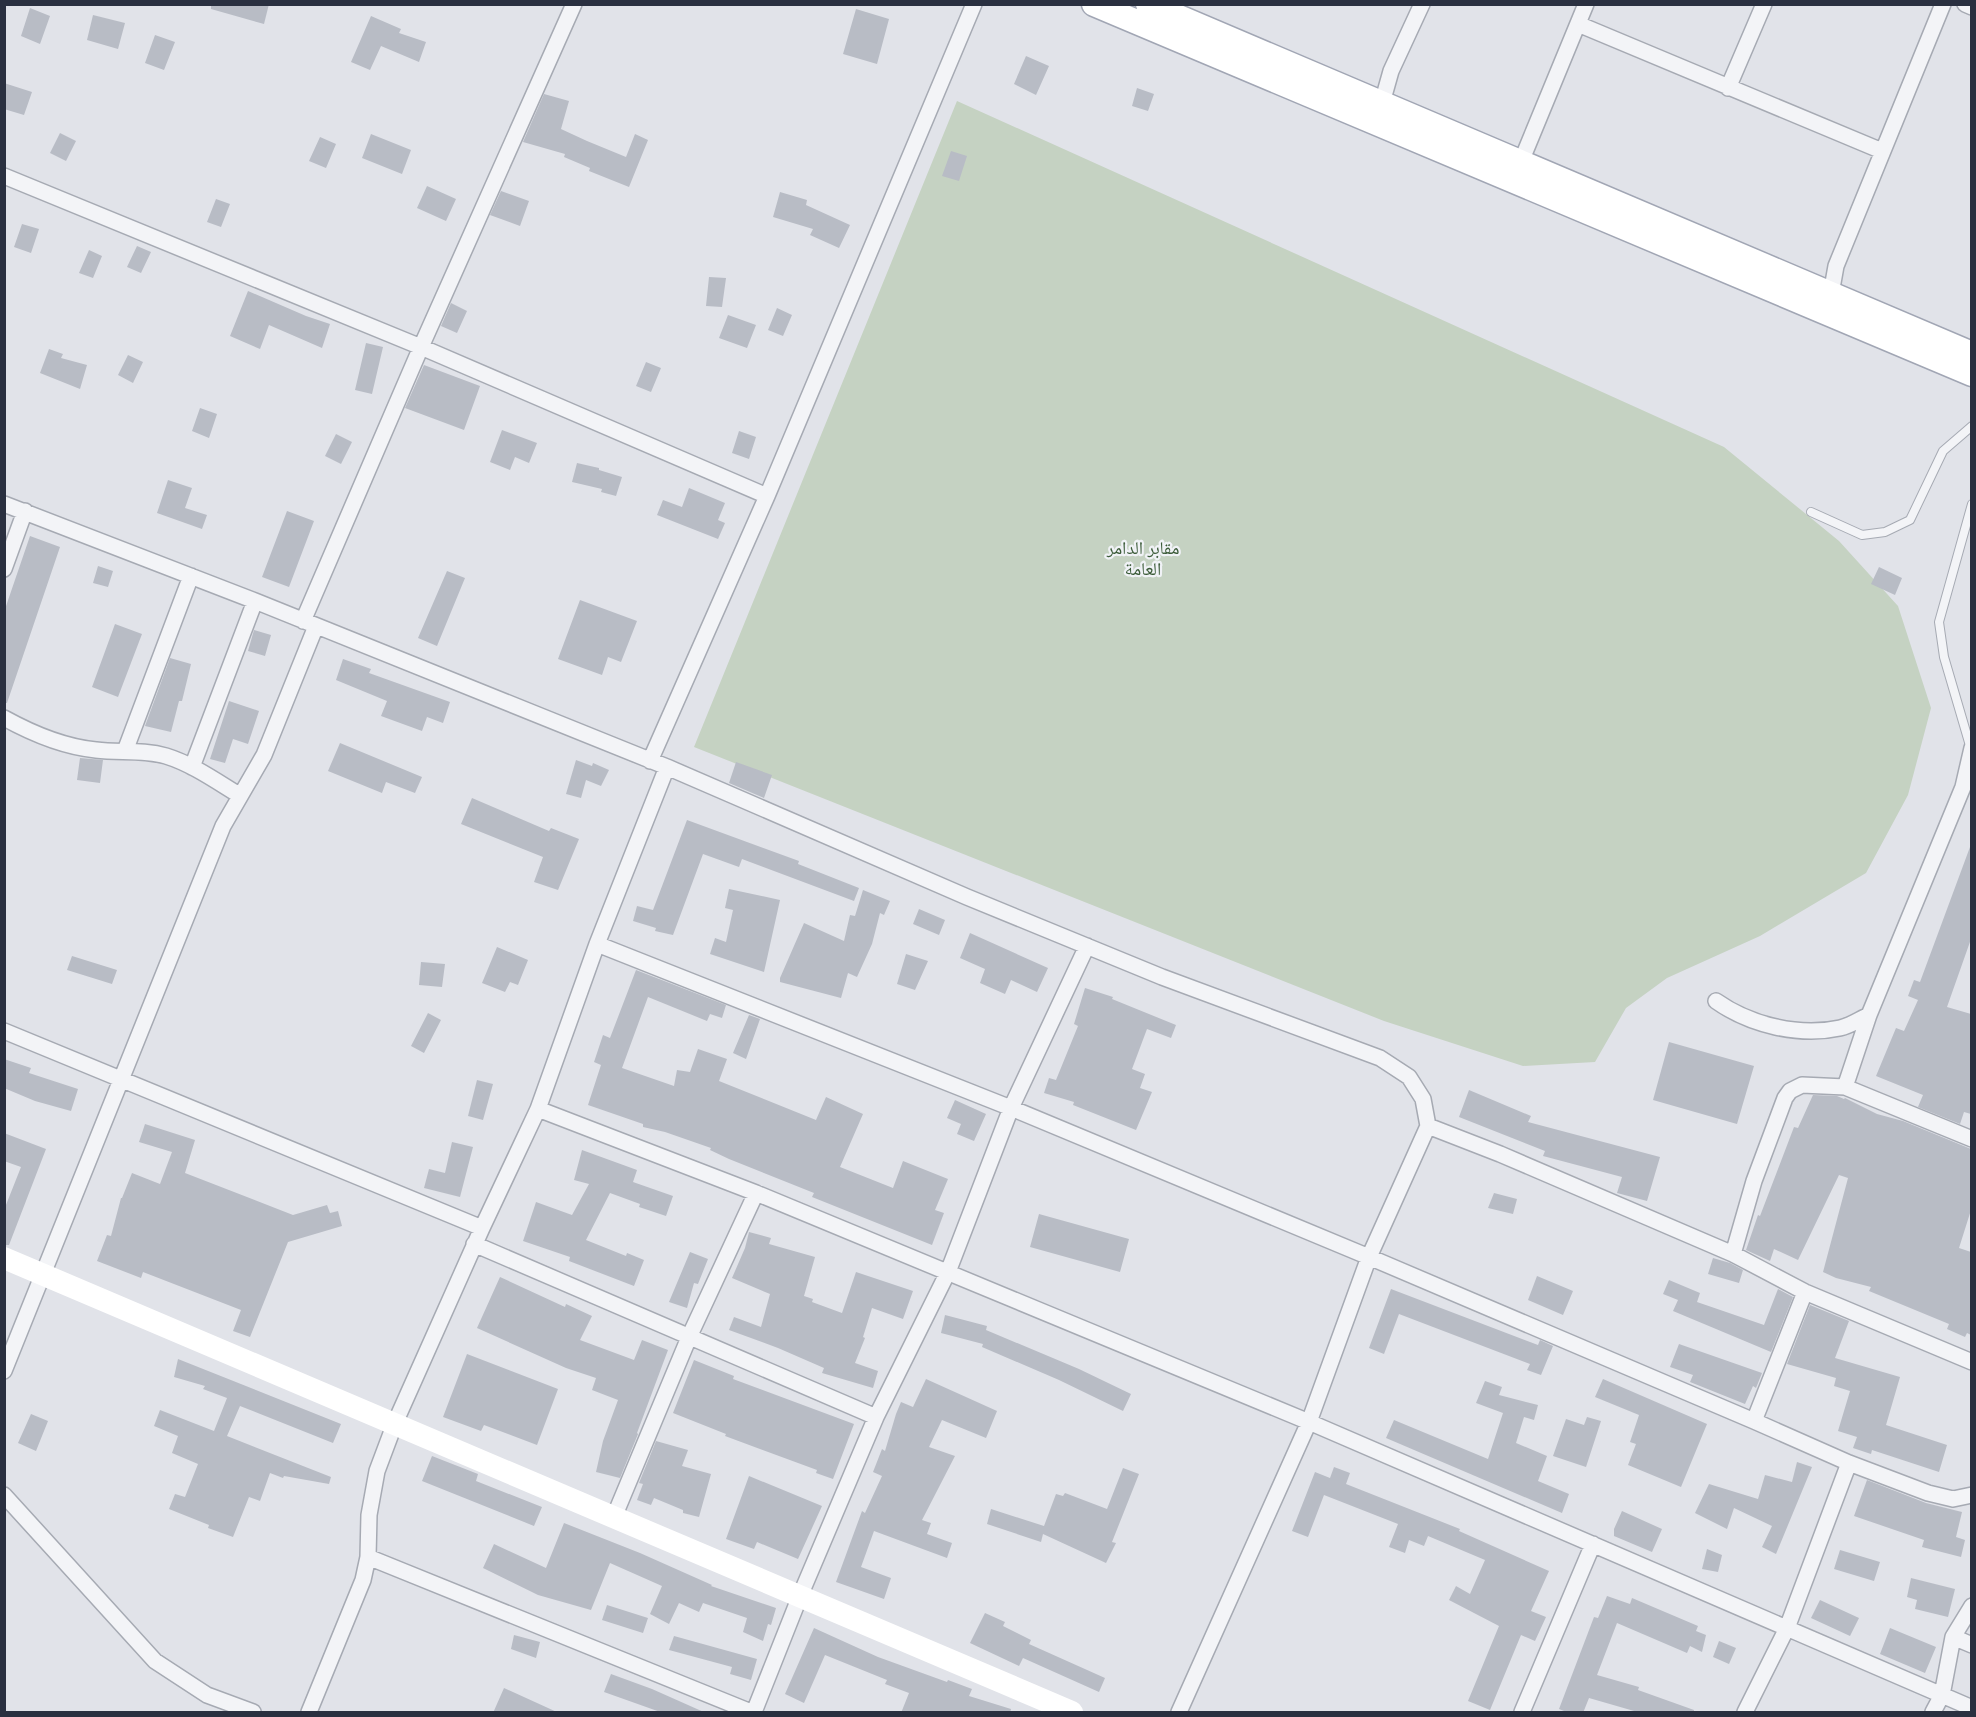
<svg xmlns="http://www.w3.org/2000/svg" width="1976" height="1717" viewBox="0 0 1976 1717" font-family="'Public Sans','Noto Naskh Arabic',sans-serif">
<rect width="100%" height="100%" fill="#e1e3e9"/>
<path fill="#c5d2c2" d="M957 101 1724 447 1839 541 1898 606 1931 708 1908 795 1866 873 1760 936 1667 978 1626 1008 1595 1062 1523 1066 1384 1021 694 747Z"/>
<path fill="#b8bcc5" d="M211 4H269L264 24 211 9Z
M30 8 50 16 40 44 21 36Z
M856 9 889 19 877 64 843 54Z
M93 15 125 23 118 49 87 40Z
M371 16 401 29 399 33 426 42 419 62 381 46 370 70 351 62Z
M155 35 175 42 164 70 145 63Z
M1026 56 1049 66 1036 95 1014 84Z
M4 83 32 92 24 115 4 109Z
M1137 88 1154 94 1148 111 1132 106Z
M544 94 569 101 561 129 587 141 626 157 635 134 648 140 629 187 589 171 590 168 564 157 565 154 523 142Z
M60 133 76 141 66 161 50 153Z
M371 134 411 150 402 174 362 158Z
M320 137 336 144 326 168 309 161Z
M951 151 967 156 959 181 942 176Z
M427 186 456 199 446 221 417 208Z
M501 191 529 201 520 226 490 215Z
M780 192 807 200 806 205 850 225 839 248 810 235 813 229 773 217Z
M216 199 230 204 221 227 207 222Z
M22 224 39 229 31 253 14 247Z
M137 246 151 252 141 273 127 267Z
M89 250 102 256 93 278 79 273Z
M709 277 726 278 722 307 706 306Z
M248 291 306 316 330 324 322 348 269 325 260 349 230 336Z
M451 303 467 311 457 333 441 326Z
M777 308 792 315 783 336 768 330Z
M728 315 756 325 747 348 719 338Z
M366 343 383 347 372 394 355 390Z
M49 349 63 354 61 358 87 365 80 389 40 373Z
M128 355 143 362 133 383 118 375Z
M646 362 661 368 651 392 636 386Z
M424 365 480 386 464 430 405 408Z
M200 408 217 414 209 438 192 431Z
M502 430 537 443 529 463 515 457 510 470 490 462Z
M739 431 756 437 749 459 732 453Z
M336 434 352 442 341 464 325 456Z
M577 463 599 468V470L622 477 616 496 601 492 602 489 572 482Z
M168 480 192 488 185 508 207 515 202 529 157 513Z
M689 488 725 503 718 520 725 523 718 539 657 515 663 500 682 507Z
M287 511 314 521 289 587 262 577Z
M30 536 60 547 7 703H4V612Z
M98 566 113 571 108 587 93 583Z
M1879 567 1902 578 1895 595 1871 584Z
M447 571 465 578 437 646 418 638Z
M580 600 637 621 621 662 608 657 602 675 558 659Z
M115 624 142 634 118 697 92 687Z
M254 630 271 635 265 656 248 651Z
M170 658 191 664 182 701H179L171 732 145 726Z
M343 659 371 669 369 673 450 702 443 723 427 717 422 731 381 716 387 701 336 680Z
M229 701 259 711 248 744 233 739 225 763 210 759Z
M340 743 422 777 415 793 386 782 382 793 328 771Z
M80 758 103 760 100 783 77 780Z
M576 760 592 766 593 763 609 770 601 786 586 780 581 798 566 794Z
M736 762 772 775 764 798 729 783Z
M472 798 549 831 551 828 579 839 558 890 534 882 543 857 461 824Z
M687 820 799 861 798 864 859 888 854 901 742 859 739 867 703 854 673 935 655 931 656 928 633 921 637 906 653 910Z
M1970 847H1971V939L1947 1007 1971 1014V1114L1964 1112 1960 1124 1918 1107 1923 1095 1876 1076 1896 1028 1904 1031 1918 1000 1908 996 1914 980 1920 982Z
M729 889 780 900 764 972 710 954 715 938 726 942 733 910 725 908Z
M863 890 890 901 884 915 880 913 872 944 857 977 848 973 841 998 780 982V978L804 923 844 941 850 915 855 916Z
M919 909 945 920 939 935 913 924Z
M970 933 1048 968 1037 992 1011 980 1005 994 980 983 985 969 960 958Z
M497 947 528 960 518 985 510 982 505 992 482 983Z
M906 954 928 961 915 990 897 984Z
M72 956 117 970 112 984 67 970Z
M421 962 445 964 442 987 419 985Z
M636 970 726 1005 722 1018 710 1014 707 1021 648 997 622 1068 674 1086 677 1070 690 1072 698 1049 727 1059 719 1081 816 1120 826 1097 863 1114 840 1167 893 1188 903 1161 948 1179 935 1210 944 1213 932 1245 812 1197 814 1193 729 1159 710 1150 711 1148 665 1132 643 1127V1124L588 1105 601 1065 594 1062 603 1035 610 1038Z
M1085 988 1113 997 1112 999 1176 1025 1171 1038 1147 1029 1132 1069 1145 1074 1140 1088 1152 1092 1136 1130 1073 1105 1074 1102 1044 1093 1049 1078 1056 1080 1078 1026 1074 1024Z
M428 1013 441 1020 424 1053 411 1046Z
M749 1015 760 1019 746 1059 733 1053Z
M1669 1042 1754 1066 1737 1124 1653 1100Z
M4 1059 31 1068 29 1073 78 1089 71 1111 35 1101 4 1088Z
M477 1080 493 1084 483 1120 468 1116Z
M1469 1090 1531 1116 1528 1122 1660 1157 1647 1201 1617 1193 1622 1177 1543 1156 1545 1151 1459 1117Z
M1813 1095 1837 1096 1844 1099 1845 1098 1877 1114 1903 1121 1971 1149V1210L1959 1248 1971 1252V1335L1967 1333 1965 1337 1947 1329 1949 1324 1869 1291 1871 1287 1836 1278 1823 1272 1848 1178 1839 1175 1798 1260 1774 1249 1770 1261 1746 1250 1758 1215 1760 1216 1794 1127 1798 1128Z
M955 1100 986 1114 974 1141 957 1134 961 1124 947 1118Z
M145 1124 195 1140 185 1173 293 1215 327 1205 330 1213 338 1211 342 1226 288 1242 250 1337 233 1331 241 1310 143 1272 141 1278 97 1261 107 1235 111 1236 121 1198H122L132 1173 160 1184 172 1152 139 1142Z
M4 1133 46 1149 9 1245H4V1210L21 1167 4 1161Z
M452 1142 473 1147 460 1197 424 1188 429 1169 445 1173Z
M582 1150 637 1170 633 1182 673 1196 666 1216 639 1207 640 1204 610 1193 586 1240 626 1256 627 1253 644 1260 634 1286 569 1261 570 1257 523 1241 536 1202 572 1215 589 1184 574 1180Z
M1494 1193 1517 1199 1513 1214 1488 1208Z
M1039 1214 1129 1239 1120 1272 1030 1247Z
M749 1232 771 1238 769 1244 815 1257 804 1296 813 1299 812 1302 842 1313 856 1272 913 1291 903 1319 872 1308 863 1337 865 1338 855 1363 878 1371 873 1388 822 1373 824 1368 778 1348 729 1330 734 1317 761 1327 770 1294 732 1278 745 1248Z
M690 1252 708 1259 698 1284 694 1283 687 1308 669 1302Z
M1713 1258 1730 1263 1743 1270 1739 1283 1708 1274Z
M1537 1276 1573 1291 1563 1315 1528 1300Z
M500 1277 565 1307 566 1304 592 1316 580 1340 634 1360 642 1340 668 1350 637 1433 638 1434 620 1478 596 1472 603 1441 618 1400 592 1390 596 1378 566 1368 477 1328Z
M1669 1280 1700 1293 1697 1302 1764 1325 1778 1289 1793 1297 1771 1352 1673 1311 1678 1300 1663 1294Z
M1391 1289 1538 1345 1540 1340 1553 1346 1541 1375 1527 1370 1530 1364 1399 1314 1384 1354 1369 1348Z
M1810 1305 1849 1321 1835 1358 1900 1377 1886 1425 1947 1445 1939 1472 1872 1450 1871 1454 1853 1448 1857 1437 1838 1431 1850 1391 1834 1386 1836 1378 1787 1364Z
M945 1315 987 1326 986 1330 1079 1369 1131 1394 1123 1411 1059 1380 982 1347 983 1344 941 1333Z
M1679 1344 1762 1373 1756 1388 1753 1386 1745 1404 1690 1382 1693 1375 1670 1367Z
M467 1354 558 1389 537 1445 484 1425 481 1431 443 1417Z
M178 1359 341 1424 333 1443 240 1406 227 1436 331 1477 329 1484 284 1476 283 1478 270 1473 260 1501 249 1497 233 1537 208 1528 209 1525 169 1509 175 1494 185 1497 198 1464 172 1453 178 1436 154 1426 160 1410 214 1431 227 1398 203 1389 205 1386 174 1377Z
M694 1360 734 1376 733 1379 854 1424 833 1479 816 1473 817 1470 725 1436 726 1434 673 1413Z
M926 1379 997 1411 986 1438 942 1420 929 1447 955 1456 922 1520 931 1523 927 1534 952 1543 947 1558 874 1531 861 1567 891 1578 884 1599 836 1582 862 1511 865 1513 882 1476 873 1472 882 1449 885 1451 896 1414 901 1402 913 1407Z
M1603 1379 1707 1424 1681 1487 1628 1465 1636 1444 1630 1442 1639 1415 1595 1397Z
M1485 1381 1502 1387 1499 1395 1538 1405 1534 1420 1524 1417 1516 1443 1547 1456 1538 1481 1569 1494 1562 1513 1386 1438 1394 1420 1488 1459 1503 1413 1476 1403Z
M31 1414 48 1421 36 1451 18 1443Z
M1587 1417 1601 1421 1586 1467 1553 1456 1566 1419 1584 1425Z
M656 1441 688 1450 682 1466 711 1474 699 1517 683 1513V1510L654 1498 651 1505 637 1500 643 1484 639 1483Z
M432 1456 478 1474 476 1481 542 1507 534 1526 422 1481Z
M1797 1462 1812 1467 1776 1554 1762 1547 1772 1526 1734 1508 1727 1529 1695 1513 1709 1484 1758 1499 1765 1475 1792 1482Z
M1334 1467 1350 1473 1346 1484 1460 1529 1459 1531 1549 1571 1531 1611 1546 1617 1535 1641 1521 1635 1490 1710 1468 1701 1499 1626 1449 1600 1456 1586 1470 1594 1485 1560 1428 1536 1424 1546 1409 1540 1405 1553 1389 1547 1398 1524 1324 1495 1308 1537 1292 1531 1315 1472 1330 1478Z
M1123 1468 1139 1474 1112 1542 1116 1543 1106 1563 1043 1534 1041 1542 987 1524 991 1509 1044 1526 1056 1494 1063 1496 1065 1493 1107 1509Z
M749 1476 822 1506 798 1559 757 1542 754 1549 726 1539Z
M1867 1480 1926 1503 1962 1512 1956 1537 1965 1540 1961 1557 1922 1547 1924 1540 1854 1516Z
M1622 1511 1662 1529 1652 1552 1614 1536V1529Z
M564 1523 640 1553 712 1585 711 1586 776 1608 771 1625 768 1624 763 1641 743 1632 747 1618 703 1603 699 1612 679 1603 669 1624 650 1614 662 1586 610 1563 591 1610 538 1595 483 1568 494 1544 546 1568Z
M1707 1549 1722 1555 1718 1572 1702 1569Z
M1840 1550 1880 1562 1874 1581 1834 1569Z
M1911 1578 1955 1589 1948 1617 1915 1609 1917 1600 1907 1597Z
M1607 1596 1630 1604 1632 1598 1698 1626 1696 1631 1706 1635 1702 1652 1690 1646 1687 1653 1617 1623 1597 1675 1639 1687 1638 1690 1694 1710V1713H1641L1589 1698 1583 1713H1569L1559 1709 1594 1617 1598 1618Z
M1820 1600 1859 1618 1850 1636 1811 1618Z
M607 1605 648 1618 643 1633 602 1620Z
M985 1613 1005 1622 1003 1626 1031 1640 1029 1644 1105 1678 1099 1692 1023 1658 1019 1666 970 1643Z
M814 1628 878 1657 947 1682 948 1680 972 1689 969 1696 1011 1709 1010 1713H901L909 1693 885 1684 887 1680 825 1655 804 1703 785 1694Z
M1890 1628 1936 1647 1925 1673 1880 1654Z
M514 1635 540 1642 536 1658 511 1649Z
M674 1636 757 1659 751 1680 730 1674 732 1667 669 1650Z
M1719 1641 1736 1648 1729 1664 1713 1657Z
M611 1674 652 1689 706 1713H663L604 1692Z
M504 1688 559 1713H493Z"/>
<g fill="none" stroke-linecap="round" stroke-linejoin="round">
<defs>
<path id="lane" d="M1811 512 1862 535 1885 532 1910 520 1943 451 1972 426
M1971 749 1944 657 1939 622 1972 504"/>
<path id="street" d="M1965 4 1972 7
M1578 24 1882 151
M1728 88 1764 4
M1382 103 1391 71 1422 4
M1518 169 1586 4
M4 176 421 347 767 496
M1831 294 1836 266 1943 4
M4 504 255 601 667 767 967 897 1162 977 1380 1058 1409 1077 1423 1099 1428 1126 1369 1257 1309 1422 1179 1712
M4 569 25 511
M303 621 421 347 574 4
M4 718C33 734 64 747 96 750 119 753 143 749 166 756 192 764 216 781 239 795
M125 751 191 576
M650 761 767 496 974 4
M192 767 255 601
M597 944 1011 1108 1369 1257 1754 1421 1849 1463 1928 1493 1953 1499 1972 1495
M1716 1001C1750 1025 1799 1037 1840 1028 1850 1026 1860 1019 1869 1015
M4 1031 482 1228
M1845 1087 1869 1015 1963 787 1972 748
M538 1109 756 1193 1309 1422 1972 1708
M1428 1126 1500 1154 1733 1254 1805 1292 1972 1362
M474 1244 876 1417
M1733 1254 1754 1181 1785 1098 1790 1091 1802 1085 1845 1087 1972 1139
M4 1371 223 826 264 755 316 626
M1754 1421 1805 1292
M4 1495 155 1661 207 1695 253 1712
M614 1517 690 1335 756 1193
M368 1557 751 1712
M1953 1637 1972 1645
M309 1712 363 1580 368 1557 369 1515 377 1471 395 1423 482 1228 538 1109 597 944 667 767
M754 1712 800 1596 876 1417 948 1272 1011 1108 1087 946
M1522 1712 1593 1544
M1745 1712 1787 1628 1849 1463
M1933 1712 1942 1695 1953 1637 1972 1606"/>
<path id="primary" d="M1094 4 1972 374
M1148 4 1972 354"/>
</defs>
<use href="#lane" stroke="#a6aab3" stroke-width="10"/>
<use href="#street" stroke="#a6aab3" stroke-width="18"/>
<use href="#primary" stroke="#a1a6b4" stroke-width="27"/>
<use href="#lane" stroke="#f3f4f7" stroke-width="8"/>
<use href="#street" stroke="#f3f4f7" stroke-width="15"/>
<path stroke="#fff" stroke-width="22" d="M4 1258 1072 1712"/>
<use href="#primary" stroke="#fff" stroke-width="24"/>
</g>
<g text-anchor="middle" stroke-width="4.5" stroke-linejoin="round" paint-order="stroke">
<g font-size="18" fill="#3b5b38" stroke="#f0f2f6">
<text x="1143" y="554">مقابر الدامر<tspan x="1143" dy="21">العامة</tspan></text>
</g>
</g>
<rect width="1976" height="1717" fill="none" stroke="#2a3040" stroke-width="12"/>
</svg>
